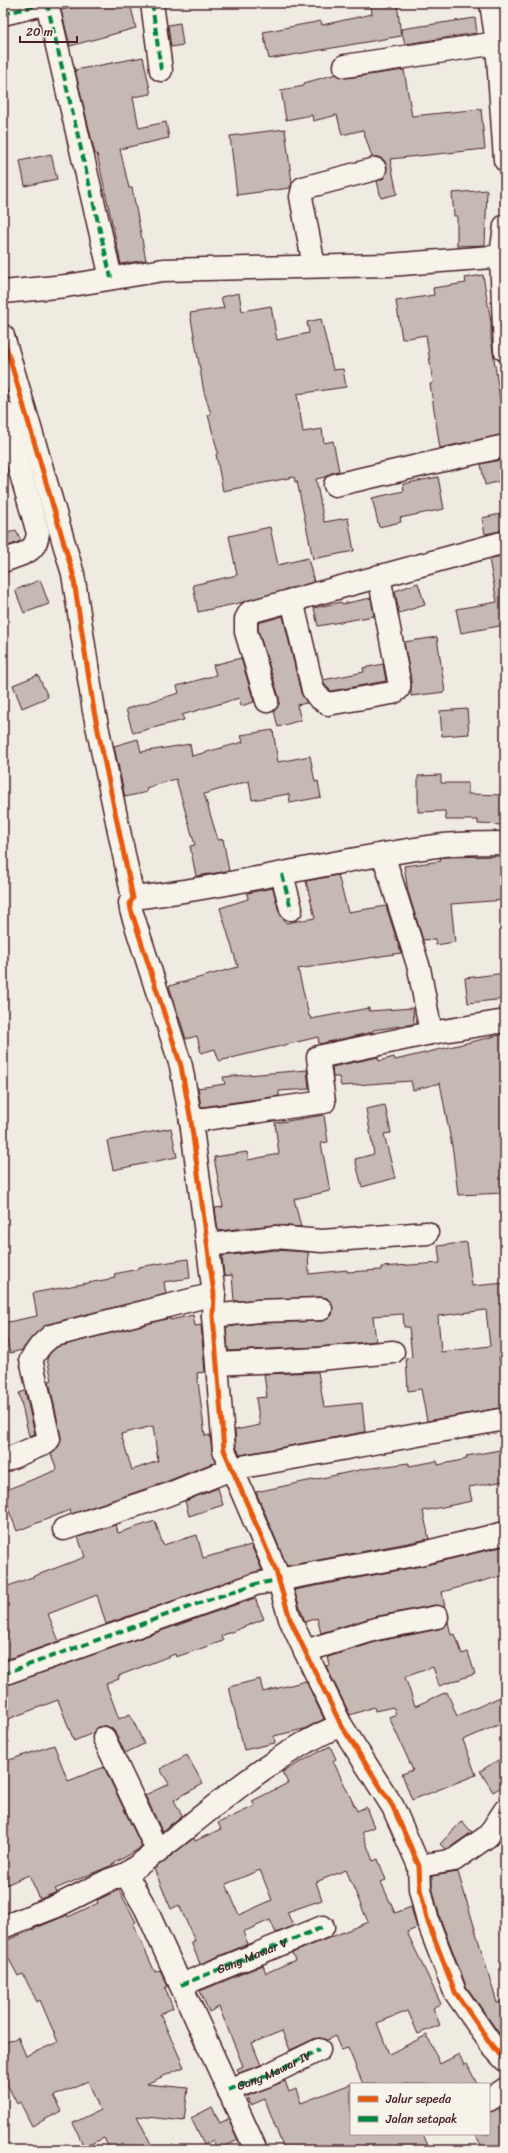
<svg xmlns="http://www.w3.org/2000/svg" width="508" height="2153" viewBox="0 0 508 2153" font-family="Sriracha,sans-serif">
<rect width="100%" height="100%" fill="#f0ebe0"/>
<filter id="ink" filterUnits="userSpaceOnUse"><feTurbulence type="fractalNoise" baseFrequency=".025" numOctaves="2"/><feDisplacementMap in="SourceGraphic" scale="8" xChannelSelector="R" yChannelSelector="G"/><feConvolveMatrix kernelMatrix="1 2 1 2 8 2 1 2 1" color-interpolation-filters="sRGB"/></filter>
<g filter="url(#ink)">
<path fill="#c6b8b3" stroke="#4a1f2b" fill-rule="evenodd" d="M94 3H130L136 28 70 46 61 10Z
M371 3H397L401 36 269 59 263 32 321 21 322 25 372 14Z
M475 18 477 33 405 44 401 29Z
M180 23 183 45 171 47 168 25Z
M143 57 151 94 133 97 139 128 166 122 169 138 120 149 129 188H132L146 260 121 264 97 154H95L75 70Z
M404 70 412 116 481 109 485 149 390 159 397 194 381 198 377 181 384 178 387 166 384 160 378 157H372L363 130 342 135 337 115 313 121 312 115 286 120 281 90 304 86V83L336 74 347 78Z
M285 129 292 183 290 188 237 195 230 136Z
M51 154 57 179 25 186 20 161Z
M487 190 485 245 457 246V216H454L452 193Z
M483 275 491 322V338L505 434 440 448 430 384 433 383 426 335 402 339 396 301 434 295 433 288 466 283 465 278Z
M239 293 242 311 271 306 277 340 309 333 307 322 321 319 333 370 343 369 346 387 297 394 303 432 322 429 324 443 333 441 339 471 333 472 325 477 316 479 324 522 348 518 354 551 313 559 297 481 295 482 294 477 223 491 216 454 218 453 208 415 211 414 204 392 190 313 224 308 221 297Z
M505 459V480L485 485 481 464Z
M438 477 444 509 400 518 401 522 379 527 372 498 404 491 403 484Z
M505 513V530L485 534 482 518Z
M270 527 278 565 308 558 314 582 244 602 198 612 193 585 237 575 229 536Z
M16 530 21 541 3 548V535Z
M505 555V604H503L505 625 461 633 456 609 497 602 489 559Z
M40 580 49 604 24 613 15 590Z
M418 583 425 605 399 613 395 591Z
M371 598 374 616 318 626 314 608 341 602 342 604Z
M283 616 301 693 307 703 297 705 301 720 278 727 274 711 279 704V697L258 630V623Z
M437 637 445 692 411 696V680L404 642Z
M241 658 254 702 241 706 239 698 182 715 184 720 133 733 126 709 179 693 177 686 216 675 213 665Z
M383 664 386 681 331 691 325 685 323 680 364 672 363 668Z
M38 675 48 697 22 708 13 685Z
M467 709 469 734 442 736 440 711Z
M273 730 278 762 310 756 315 782 318 781 321 797 290 803 289 794 252 800 249 781 204 794 218 840 223 839 229 871 196 876 190 846 195 845 176 779 146 788 147 792 125 797 114 746 138 739 141 752 190 744 192 756 243 742 241 735Z
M441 775V783H468V794L505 795V825L478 824V820H446L445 811 418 812V776Z
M502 856 505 900 451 904 455 942 436 945 435 939 423 940 408 892 404 866 441 861 440 858 445 857Z
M338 875 348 912 386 906 401 953 298 969 309 1016H310L311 1019 369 1008V1011L413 1008 414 1024 373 1030V1032L319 1044 318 1037 219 1061 215 1049 201 1053 197 1036 186 1039 169 986 238 967 220 908 248 899 247 893 273 888 279 912 286 923 315 918 306 881Z
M505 973V999L468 1003 465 978Z
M504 1034 505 1193 458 1195 453 1152 440 1083 413 1090 411 1081 341 1086 339 1077H333L332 1067 378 1057 379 1061 394 1057 395 1060Z
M307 1070 309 1089 279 1091V1096L201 1107 198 1088 225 1084 223 1077Z
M385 1105 391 1133 384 1134 395 1178 362 1187 355 1159 374 1154 366 1109Z
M324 1115 328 1142 321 1143 330 1191 294 1199 301 1227 274 1225 218 1231 215 1208 223 1207 214 1157 247 1152 248 1160 279 1154 275 1123Z
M171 1128 177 1157 113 1170 107 1141Z
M467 1242 472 1286 505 1283V1356L499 1357 505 1388V1407L427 1421 421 1389 408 1391 406 1358 412 1357 409 1327H404L403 1314 373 1316 376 1341 318 1347 228 1351 226 1327 259 1323 322 1321 332 1315 333 1308 327 1298 321 1297 234 1301 232 1275 224 1276 222 1256 275 1250 308 1252 309 1274 347 1270V1272L381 1270V1267L440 1263 438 1246ZM486 1310 490 1346 441 1352 438 1316Z
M188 1259 190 1278 164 1282 166 1294 48 1324 33 1336 22 1350 10 1353 3 1323 37 1316 33 1293 115 1278 114 1274 138 1269V1267Z
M193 1315 195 1326 201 1325 205 1372 197 1373 205 1436 210 1435 212 1451 215 1462 163 1483 71 1514 70 1510 17 1531 7 1506 3 1508V1491L57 1470 51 1454 59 1446 61 1437 49 1381 52 1380 47 1359 50 1353 57 1347 170 1318V1320ZM153 1426 158 1461 132 1470 121 1434Z
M318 1372 324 1407 362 1403 365 1432 240 1455 236 1447 235 1430 260 1425 256 1398 267 1397 264 1374Z
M25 1391 35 1434 29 1436 19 1393Z
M500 1450 501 1456 505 1455V1481L469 1487 472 1501 423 1511 429 1539 287 1566 256 1492 364 1469 409 1463V1466L437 1461 438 1465 467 1459 466 1456Z
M218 1488 223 1505 189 1516 185 1501Z
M155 1521 163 1545 197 1535 203 1558 251 1545 262 1570 106 1624 97 1595 48 1614 59 1641 3 1661V1588L85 1557 78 1537 115 1525 118 1533Z
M505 1546V1575L442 1592 445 1608 435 1605 374 1617 321 1633 317 1618 305 1622 294 1590 421 1566Z
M255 1598 264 1619 221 1636 223 1641 176 1657 175 1654 118 1676 119 1679 106 1684 119 1719 130 1714 144 1744 125 1753 115 1732 111 1728 105 1726 98 1727 93 1733 74 1741 58 1700 3 1721V1686Z
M448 1622 451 1635 455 1634 462 1654 468 1652 475 1674 439 1686 433 1667 405 1677 415 1706 447 1692 457 1716 505 1695V1722L463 1740 476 1775 412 1800 402 1774 413 1770 389 1717 396 1714 393 1707 375 1711 374 1707 350 1715 326 1666 330 1665 328 1657 379 1641 439 1629Z
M260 1679 263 1692 306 1681 324 1719 304 1729 274 1736 275 1743 244 1750 229 1687Z
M54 1745 68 1781 104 1767 142 1847 110 1866 55 1889 57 1892 40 1899 29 1875 3 1886V1762Z
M330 1746 336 1759 333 1761 357 1811 366 1807 374 1827 362 1832 373 1861 378 1859 386 1880 381 1882 395 1913 411 1907 417 1928 407 1932 441 2004 433 2008 440 2025 418 2034 408 2011 377 2023 389 2054 427 2035 440 2064 459 2054 464 2065 467 2064 477 2084H363L348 2048 341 2050 335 2036 327 2040 320 2038 314 2039 290 2050 282 2031 252 2043 261 2065 239 2073 237 2069 243 2066 219 2007 209 2012 200 1991 263 1965 266 1973 295 1960 292 1953 368 1922 346 1870 316 1882 322 1900 287 1912 293 1926 276 1933 270 1920 243 1932 248 1944 200 1964 191 1942 195 1941 179 1905 171 1909 154 1869 194 1838 195 1841 221 1829 218 1823 255 1806 252 1801 288 1783 282 1772ZM260 1870 272 1900 239 1915 226 1884Z
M187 1755 203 1784 174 1800 182 1816 162 1831 145 1795 169 1784 160 1769Z
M505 1756V1785L493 1792 480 1771Z
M462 1821 472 1832 449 1848 445 1849 440 1844Z
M458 1872 497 2003 505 2000V2042L466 1986 440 1918 432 1887V1876Z
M119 1890 136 1922 133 1924 155 1972 160 1970 168 1986 165 1988 173 2008 160 2014 184 2067 146 2084 188 2088 184 2121 137 2116 154 2150H126L122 2143 110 2150 104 2138 84 2147 73 2123 100 2110 88 2081 54 2096 62 2111 32 2126 20 2102 17 2104 3 2076V2044L18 2037 26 2056 58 2042 40 2000 37 2002 23 1974 18 1976 3 1948V1942L67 1915 68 1917 98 1903 97 1900Z
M285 2081 289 2092 296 2089 301 2103 351 2084V2134H423L430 2150H284L265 2099 251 2105 247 2096Z
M212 2107 220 2123 228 2119 238 2140 218 2150 213 2140 204 2145 191 2118Z
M499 2108 505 2120V2143L491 2150H484L475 2134H489V2112Z"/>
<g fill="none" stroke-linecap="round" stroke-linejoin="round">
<defs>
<g id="minor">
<path d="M47 3 111 278"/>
<path d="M152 3 161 70"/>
<path d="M491 3 497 43 505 160"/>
<path d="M3 14 47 3"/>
<path d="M345 66 497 43"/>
<path d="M505 226 501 256 505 350"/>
<path d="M314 266 301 197 303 188 375 169"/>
<path d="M3 292 66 286 163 270 389 265 505 256"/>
<path d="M3 336 73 574 94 711 133 898 130 903 131 910 181 1066 191 1121 214 1294 213 1316 224 1450 276 1571 290 1619 305 1651 341 1725 393 1807 419 1866 420 1889 428 1922 455 1992 493 2047 505 2060"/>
<path d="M3 412 38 533C36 554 20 554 3 561"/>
<path d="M335 485 505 446"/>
<path d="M292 600 313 690 318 697 328 704 392 693C399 690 400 688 399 681L379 576"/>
<path d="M267 701 246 632V619L250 612 505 542"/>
<path d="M383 854 419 968 431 1033"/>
<path d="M282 874 291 909"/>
<path d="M133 898C238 886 340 858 444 845 464 843 485 843 505 843"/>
<path d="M191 1121 324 1102 318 1057 431 1033 505 1021"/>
<path d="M209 1245 275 1237 322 1241 427 1233"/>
<path d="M213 1316 258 1311 321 1309"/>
<path d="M217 1364 319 1359 393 1352"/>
<path d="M3 1461 46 1443 49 1439 31 1359 41 1345 51 1336 214 1294"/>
<path d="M64 1529 167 1495 231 1469 505 1419"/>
<path d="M305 1651 376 1629 437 1617"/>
<path d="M3 1674 256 1584 419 1554 505 1533"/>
<path d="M104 1738 158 1852"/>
<path d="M419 1866 454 1860 488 1836 505 1810"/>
<path d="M126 1874C197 1825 260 1759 341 1725"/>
<path d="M3 1927 57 1906 109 1880 126 1874 146 1909 256 2150"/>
<path d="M181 1985 323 1927"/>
<path id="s1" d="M228 2090 266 2076 319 2050"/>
<path d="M489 2100 505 2089"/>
</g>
</defs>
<use href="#minor" stroke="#4a1f2b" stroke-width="25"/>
<use href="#minor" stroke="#f7f3e8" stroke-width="22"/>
<g stroke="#00873e" stroke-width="4" stroke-dasharray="8 4" stroke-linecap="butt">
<path d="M47 3 111 278"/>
<path d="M152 3 161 70"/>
<path d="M3 14 47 3"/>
<path d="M282 874 291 909"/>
<path d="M3 1674 208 1600 256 1584 278 1580"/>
<path id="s2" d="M181 1985 323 1927"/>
<path d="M228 2090 266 2076 319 2050"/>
</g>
<defs>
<path id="cycleway" d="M3 336 73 574 94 711 133 898 130 903 131 910 181 1066 191 1121 214 1294 213 1316 224 1450 276 1571 290 1619 305 1651 341 1725 393 1807 419 1866 420 1889 428 1922 455 1992 493 2047 505 2060"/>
</defs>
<use href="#cycleway" stroke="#f7f3e8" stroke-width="8"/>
<use href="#cycleway" stroke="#e8590c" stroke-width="5"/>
</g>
</g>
<g text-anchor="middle" stroke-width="4" stroke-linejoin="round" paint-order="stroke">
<g font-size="12" fill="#4a1f2b" stroke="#f7f3e8">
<text dy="4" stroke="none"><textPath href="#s2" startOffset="77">Gang Mawar V</textPath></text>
<text dy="4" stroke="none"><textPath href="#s1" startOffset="50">Gang Mawar IV</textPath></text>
</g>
</g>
<rect width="508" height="2153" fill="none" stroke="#f7f3e8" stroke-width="16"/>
<rect x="8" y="8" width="492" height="2137" fill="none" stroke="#4a1f2b" stroke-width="1.5" filter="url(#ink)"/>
<rect x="350" y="2083" width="140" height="52" fill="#f7f3e8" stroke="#b29e9c"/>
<rect x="358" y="2096" width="20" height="6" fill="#e8590c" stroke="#b29e9c"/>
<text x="386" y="2103" font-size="12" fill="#4a1f2b">Jalur sepeda</text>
<rect x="358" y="2116" width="20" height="6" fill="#00873e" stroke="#b29e9c"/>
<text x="386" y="2123" font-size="12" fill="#4a1f2b">Jalan setapak</text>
<path d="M20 36v6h57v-6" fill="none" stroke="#4a1f2b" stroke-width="2"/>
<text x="26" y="36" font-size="12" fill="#4a1f2b" stroke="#f7f3e8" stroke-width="3" paint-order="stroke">20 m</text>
</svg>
